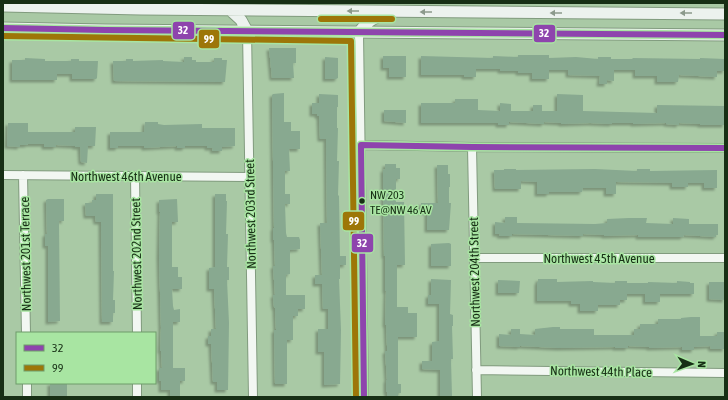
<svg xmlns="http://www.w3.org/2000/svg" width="728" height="400" viewBox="0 0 728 400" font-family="'Asap Condensed',sans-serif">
<defs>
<filter id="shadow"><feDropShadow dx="-2.5" dy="2.5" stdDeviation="1" flood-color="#0004"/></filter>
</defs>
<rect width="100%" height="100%" fill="#a9c9a5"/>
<path fill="#88a990" filter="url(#shadow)" d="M269 48H296V63H293L294 78H272Z
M518 55H549V58L576 57 598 59V57H611V59H633L632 58 700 59V58L725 59V71H717V77L679 75 678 82H657V76H635V70H614V81L607 80V84H599L600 76 568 75V70H549V79H532V73H518V71H500V69H476V77H464V75H421V56L493 58V56L518 57Z
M383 56H406V77H389V68H383Z
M184 57H192V60H196V62H214V58H222V60H227L225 82 114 81 113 61H126V59H133V61L163 60V61L184 62Z
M325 57 338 58V78L336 79H325Z
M25 58 45 59V61H71V59H79V61H98L97 78 96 79H72V74H57V80H12V60H25Z
M284 93V122H291V131H300V149H289L290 171H285V194H290V204H285L286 233 287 237H299L300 240V249L290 250V274L286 275V295H305V309H298V316H293V340H287V384H275L274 330H276L275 308 274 307 273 295H275L273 266H275L274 240H273V228H274L272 95 273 94Z
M319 94 338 95V107H337V128H338L337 161H339L338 195 339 196 340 256H346V265H340V279H339L341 330 340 384 324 385V352H318V329H328V309H323L322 284H315V275H322L320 223H327L326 139H320L319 116H317V114H312V103H319Z
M557 94 583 95V111L657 113V105L725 106V125H700V124L679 123V125L666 124V123L633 124V123H612V124L590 123 561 124V123L544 122V124L509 122V125H498V123H421V103H455V99H478V110L500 111V103L511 104V111H533V105H542V111H557Z
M384 110H406V123L384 121Z
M145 122H158V124L164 125 202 124V128H235V146L222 147V151H212L213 148H207V146H185V148H177V146L144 148V146H118V148H110V132H144Z
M8 123H28V132H75V127H96L95 146H88L87 163 81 162 80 147H75V146L56 145V147H44V144H28L27 145H20V147L7 146Z
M385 164H396V168H400V179H396V202H404L405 265H397V307H408V313H417V337H398V384H401V393H398V397H387V392H386V380H387L385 351H387V346L386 325H385L386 291H385V256H384L383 169 385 170Z
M437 165H448V174H450V187H449V203H451L449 230H427V212H421V203H438Z
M504 169H516V170L595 169 637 171V169H650V171L717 170V188H704V183H688V187H672V183L616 182V194H606V188H583L582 192H549V194H537V182L521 181V189H495L494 170H504Z
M96 194H113V271H114L113 300H115V313H113V322H102L101 222H96L95 216H86L85 203H92V200H96Z
M215 194H226V201H227L226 234H228L227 267H229V280H227L229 323 228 390H217V382H213L211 344H208V336H211V329H216L214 289H209V268L215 267Z
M48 199H64V221H59L60 321 48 322V246H45V234H47L46 200Z
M177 199 178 222H172V267H178V277H182V289H172L173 306 174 310 180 309V322H173V368H185V381H180V397H170V390H161V381H159V368H162L161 351H160L161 328 159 256 160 212H159V200Z
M505 217H517V223L595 224 607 223V219L629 218H647L646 223 673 224V218L689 219V224H718V235H716V237L684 235 683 237H638V235L604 236V235L583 234V236L512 234V236H499L500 234H495V222L505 223Z
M449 243 451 244V266H431V244Z
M431 279 451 280 450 314 453 315V326H452L453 359H451L452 397H440V370L422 369V361H432V342L439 341V304H428V295H431Z
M538 279H557V282L593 281V282L615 283V281H627V283H648V282L677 283V281L690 282V283H694V294H660V302H645V294H627V300H620V305H598V311H580V304H571V301H537V282H538Z
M498 280 520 281 519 293H498Z
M709 282H725V300L709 299Z
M691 317H700V336H717V332H725V349H711L710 346 694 347V350H682V347L649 348V347L628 346V348H615V347L559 348 520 346V347L499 346V334L511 335V329H520V334L535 335V329L553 327H560V329H594V335H634V329H640V324H658V319H681V318Z
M50 383H67V397H50Z"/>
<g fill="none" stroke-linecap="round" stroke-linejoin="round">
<defs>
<path id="street" d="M247 31 253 397
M359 33 364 397
M361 145 472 147 725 148
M472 147 477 397
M3 175 249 177
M23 175 26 333
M135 176 137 333
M474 258H725
M476 370 725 373
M27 383V397
M137 383V397"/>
<path id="secondary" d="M3 6 141 9 725 14
M230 10 241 20 247 31
M3 28 105 30 725 35
M359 33C365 22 374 18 385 14"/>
</defs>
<use href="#street" stroke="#819b7e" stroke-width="10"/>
<use href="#secondary" stroke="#819b7e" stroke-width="13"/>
<use href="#street" stroke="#f2f7f2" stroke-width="8"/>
<use href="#secondary" stroke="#ecf2ee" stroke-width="11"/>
<defs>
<path id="bus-1" d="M3 28 105 30 725 35
M364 397 361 145 472 147 725 148"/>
<path id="bus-2" d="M321 19H392
M3 36 351 41 356 397"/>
</defs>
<use href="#bus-1" stroke="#a8e5a2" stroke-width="9"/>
<use href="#bus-2" stroke="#a8e5a2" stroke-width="9"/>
<use href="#bus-1" stroke="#8e44ad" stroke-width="6"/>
<use href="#bus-2" stroke="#9d7608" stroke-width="6"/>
</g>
<defs><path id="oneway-solid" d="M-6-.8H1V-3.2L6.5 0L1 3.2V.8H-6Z"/></defs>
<g fill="#8c9a8c">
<use href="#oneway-solid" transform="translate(353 11) rotate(-180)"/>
<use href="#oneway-solid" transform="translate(426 12) rotate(-180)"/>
<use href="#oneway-solid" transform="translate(556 13) rotate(-180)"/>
<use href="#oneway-solid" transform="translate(686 13) rotate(-180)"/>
</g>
<circle fill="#172f15" stroke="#a8e5a2" stroke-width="1.5" cx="362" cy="201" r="3.5"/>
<g text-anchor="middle" stroke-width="3" stroke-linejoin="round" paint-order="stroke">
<g font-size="12" fill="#172f15" stroke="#a8e5a2" text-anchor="start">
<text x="370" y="199">NW 203<tspan x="370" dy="15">TE@NW 46 AV</tspan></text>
</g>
<g font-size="13" fill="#172f15" stroke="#a8e5a2">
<text x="126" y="181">Northwest 46th Avenue</text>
<text transform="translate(250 214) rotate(-91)" y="5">Northwest 203rd Street</text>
<text transform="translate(25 254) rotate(-91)" y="5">Northwest 201st Terrace</text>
<text transform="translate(136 254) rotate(-91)" y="5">Northwest 202nd Street</text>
<text x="599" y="263">Northwest 45th Avenue</text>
<text transform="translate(474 272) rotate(-91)" y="5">Northwest 204th Street</text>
<text transform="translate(601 371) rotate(1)" y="5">Northwest 44th Place</text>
</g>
</g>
<g stroke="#a8e5a2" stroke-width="1.5">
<rect x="172" y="21" width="23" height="19" rx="4" fill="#8e44ad"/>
<rect x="533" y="24" width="23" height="19" rx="4" fill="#8e44ad"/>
<rect x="198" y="29" width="22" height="20" rx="4" fill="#9d7608"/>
<rect x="342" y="211" width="23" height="20" rx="4" fill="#9d7608"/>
<rect x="351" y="233" width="23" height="20" rx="4" fill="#8e44ad"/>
</g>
<g font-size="11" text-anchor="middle" font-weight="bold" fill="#fff">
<text x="183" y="34">32</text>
<text x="544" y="37">32</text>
<text x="209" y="43">99</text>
<text x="354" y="225">99</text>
<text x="362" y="247">32</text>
</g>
<rect width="728" height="400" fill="none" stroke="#172f15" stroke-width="8"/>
<rect x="16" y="332" width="140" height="52" fill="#a8e5a2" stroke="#6e9c6a"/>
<rect x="24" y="345" width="20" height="6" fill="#8e44ad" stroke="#6e9c6a"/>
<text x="52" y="352" font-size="12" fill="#172f15">32</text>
<rect x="24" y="365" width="20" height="6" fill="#9d7608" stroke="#6e9c6a"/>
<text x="52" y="372" font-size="12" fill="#172f15">99</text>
<g transform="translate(692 364) rotate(92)" stroke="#a8e5a2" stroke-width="3" paint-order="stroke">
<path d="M0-3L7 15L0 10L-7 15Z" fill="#172f15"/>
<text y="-6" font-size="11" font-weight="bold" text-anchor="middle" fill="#172f15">N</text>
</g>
</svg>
